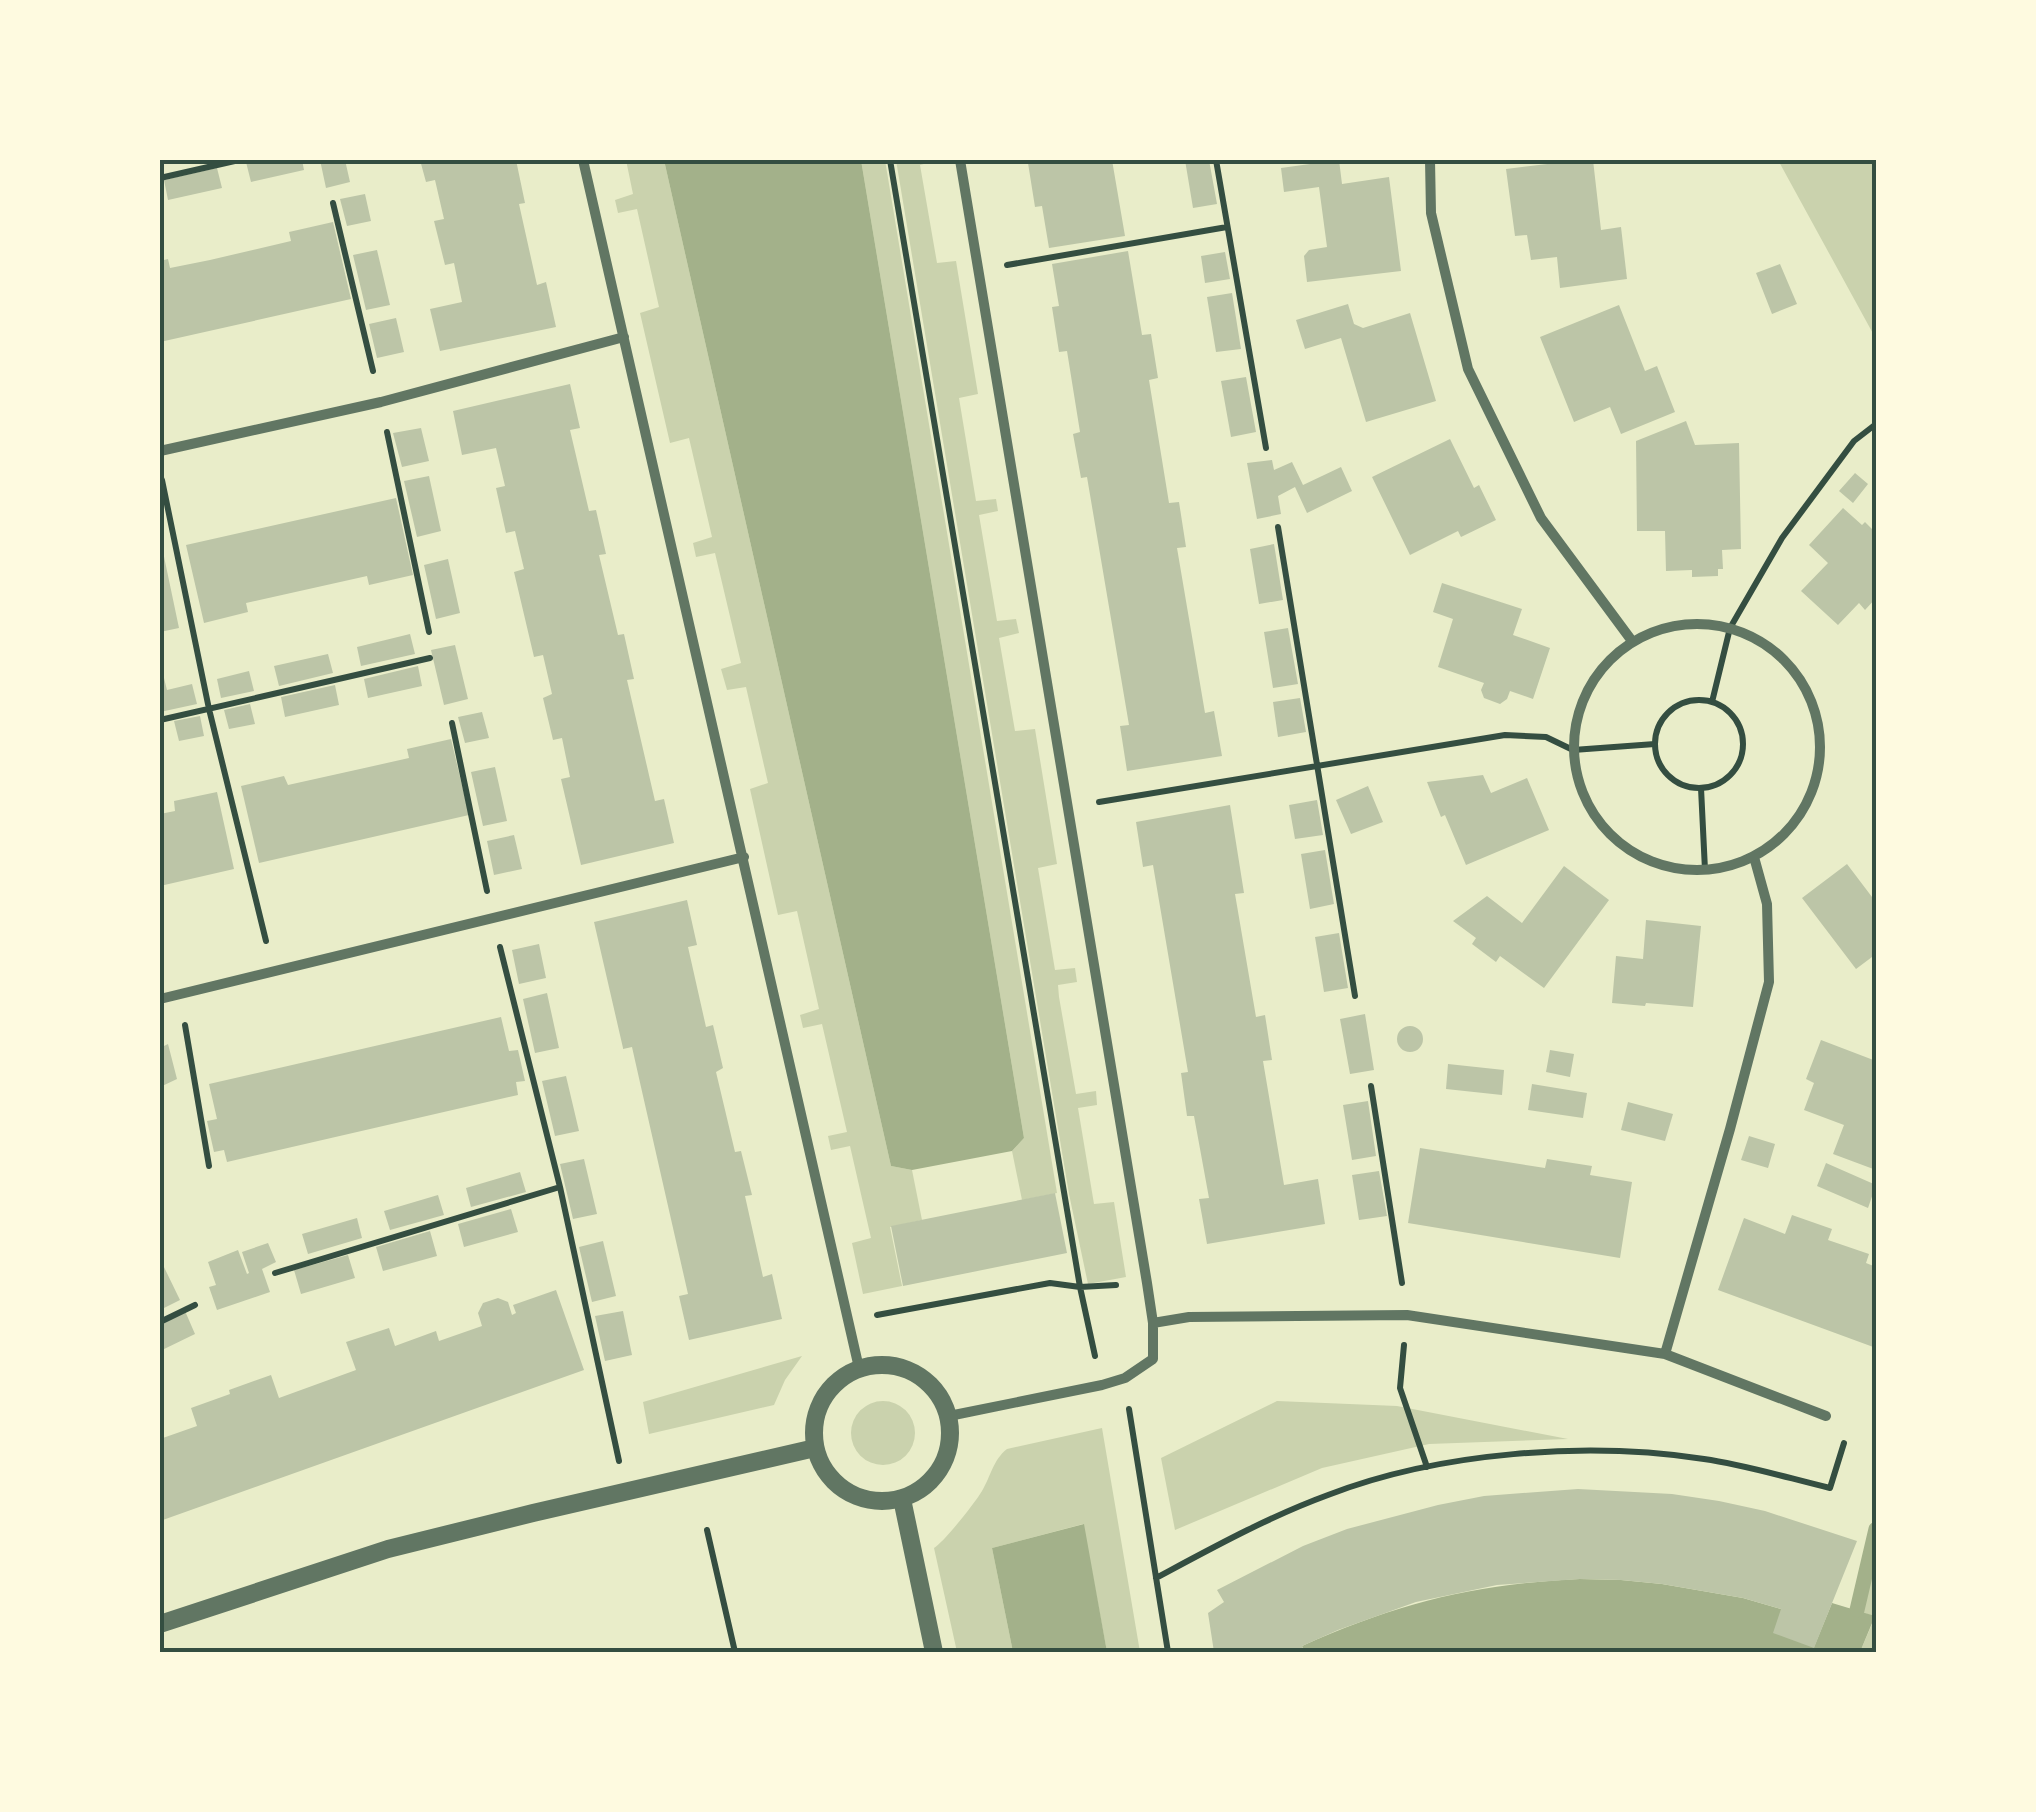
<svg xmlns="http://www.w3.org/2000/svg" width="2036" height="1812" viewBox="0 0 2036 1812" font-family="Montserrat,sans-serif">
<rect width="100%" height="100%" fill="#e9edc9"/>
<path fill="#cad2ad" d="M626 160H664L891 1166 912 1170 922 1220 890 1227 902 1286 863 1294 852 1243 871 1238 850 1146 831 1150 828 1136 847 1132 822 1024 803 1028 800 1015 819 1009 797 911 778 915 750 789 768 783 746 687 727 690 721 669 741 663 715 553 696 557 693 543 712 537 689 438 670 443 640 313 659 307 637 209 618 213 615 200 633 194Z
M861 160H885L1057 1193 1022 1200 1012 1151 1024 1138Z
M896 160H939L920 165 937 263 956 261 978 394 959 398 976 501 996 499 998 511 979 515 997 621 1016 619 1019 633 999 638 1015 731 1035 729 1057 864 1038 868 1055 970 1075 968 1077 982 1058 985 1059 997 1076 1094 1096 1091 1097 1105 1078 1108 1094 1204 1114 1202 1126 1277 1088 1284 1069 1194Z
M1778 160H1876V339Z
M802 1356 785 1380 774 1405 649 1434 643 1402Z
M1277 1401 1397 1406 1568 1439 1429 1444 1322 1468 1175 1530 1161 1458Z
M851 1433a32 32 0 1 1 64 0a32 32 0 1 1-64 0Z
M1102 1428 1140 1652H1107L1083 1524 992 1548 1013 1652H957L934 1548C943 1543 975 1503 982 1491 991 1476 993 1460 1007 1449Z
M1876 1529V1652H1860L1875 1617 1857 1610Z"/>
<path fill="#a3b18a" d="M664 160H861L1024 1138 1012 1151 912 1170 891 1166Z
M1084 1524 1107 1652H1013L992 1548Z
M1580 1579 1621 1580 1662 1584 1743 1598 1781 1609 1814 1647 1832 1603 1875 1616 1860 1652H1305L1302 1646C1398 1603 1474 1584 1580 1579Z"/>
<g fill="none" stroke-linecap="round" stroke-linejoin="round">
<path stroke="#a3b18a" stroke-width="15" d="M1857 1610 1876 1529"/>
</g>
<path fill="#bcc5a7" d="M255 160H302L304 170 251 182 246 162Z
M320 160H345L350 182 326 188Z
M420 160H516L525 203 519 204 537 285 546 282 556 327 440 351 430 309 462 302 454 263 445 265 434 221 444 219 435 180 426 182Z
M1034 160H1112L1125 236 1049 248 1042 206 1035 207 1028 163Z
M1185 160H1209L1217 204 1193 208Z
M1339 160 1342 184 1389 177 1401 271 1307 282 1304 256 1309 250 1327 247 1319 187 1284 192 1281 168Z
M1581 160H1593L1601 230 1621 227 1627 279 1560 288 1557 257 1531 260 1527 235 1515 236 1506 169Z
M217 168 222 188 168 200 164 180Z
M365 194 371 221 347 226 340 199Z
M333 222 351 299 160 342V261L168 259 170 268 210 260 291 241 289 232Z
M377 250 390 305 366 310 353 255Z
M1128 251 1142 335 1151 334 1158 378 1149 380 1169 503 1179 502 1186 547 1177 548 1205 713 1214 711 1222 756 1127 771 1120 726 1129 725 1087 477 1081 478 1073 434 1080 432 1067 351 1059 352 1052 307 1059 306 1052 264Z
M1225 252 1230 279 1205 283 1201 256Z
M1780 264 1797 304 1772 314 1756 273Z
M1232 293 1241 349 1216 352 1207 297Z
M1348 304 1354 324 1363 328 1410 313 1436 401 1366 422 1341 338 1305 349 1296 320Z
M1619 305 1645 371 1657 366 1675 412 1621 434 1610 407 1574 422 1540 337Z
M396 318 404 352 377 358 369 324Z
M1246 377 1256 432 1231 437 1221 381Z
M570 384 580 428 570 430 589 511 596 510 606 554 599 555 618 635 624 634 634 679 627 680 655 801 664 799 674 843 581 865 561 779 570 777 562 738 553 740 543 698 552 694 543 655 534 657 514 572 524 569 515 531 506 533 496 488 505 486 496 448 462 455 453 411Z
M1686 421 1695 445 1739 443 1741 549 1722 550 1723 569H1718V576L1692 577V570L1666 571 1665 531H1637L1636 441Z
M421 428 429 461 402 467 393 433Z
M1450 439 1474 488 1479 485 1496 520 1461 537 1458 531 1410 555 1372 477Z
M1272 460 1274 470 1292 462 1303 485 1341 467 1352 491 1307 513 1295 487 1278 496 1281 514 1257 519 1247 463Z
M1855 473 1868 484 1853 503 1839 491Z
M429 476 441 531 417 537 404 481Z
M396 498 413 575 369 585 367 576 246 603 248 612 204 623 186 545Z
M1843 508 1862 525 1865 522 1876 533V598L1865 610 1859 603 1838 625 1801 591 1828 563 1809 545Z
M1274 544 1283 600 1259 604 1250 549Z
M162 547 179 628 160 632V548Z
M448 559 460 613 436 619 424 565Z
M1442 583 1522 609 1513 635 1550 648 1533 699 1510 691 1507 699 1500 704 1484 698 1481 690 1484 683 1438 667 1453 619 1433 612Z
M1288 628 1298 684 1273 688 1264 632Z
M410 634 415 654 361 666 357 647Z
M455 645 468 699 444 705 431 650Z
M328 654 333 673 279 686 274 666Z
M418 666 422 686 368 698 364 679Z
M249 671 254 691 221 698 217 679Z
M164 678 167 690 192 684 197 704 160 712V679Z
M335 685 339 705 285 717 281 697Z
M1300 698 1306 732 1278 737 1273 702Z
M250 704 255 724 229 729 224 710Z
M482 712 489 738 465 743 458 717Z
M200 716 204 736 179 741 174 721Z
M451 739 469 815 259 863 241 786 284 776 288 785 369 767 409 758 407 749Z
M495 767 507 821 483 826 471 772Z
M1483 775 1491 793 1527 778 1549 830 1466 865 1445 815 1441 817 1427 782Z
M1368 786 1383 822 1351 834 1336 800Z
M217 792 234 869 160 886V814L175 811 174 801Z
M1317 800 1323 835 1295 839 1289 805Z
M1230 805 1244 893 1235 894 1256 1017 1265 1015 1272 1060 1263 1061 1284 1185 1318 1179 1325 1224 1207 1244 1199 1199 1209 1198 1194 1116H1187L1181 1073 1188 1072 1153 865 1143 867 1136 822Z
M514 835 522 869 494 875 487 841Z
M1325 850 1334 904 1310 909 1301 854Z
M1847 864 1872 897 1876 894V954L1856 969 1802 898Z
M1564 866 1609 900 1544 988 1500 956 1496 962 1472 944 1476 938 1453 921 1487 896 1522 923Z
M687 900 697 945 688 947 706 1027 713 1025 723 1068 716 1072 735 1152 741 1151 752 1195 745 1196 763 1277 772 1274 782 1319 689 1340 679 1296 688 1294 641 1087 632 1047 623 1049V1048L594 922Z
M1646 920 1701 926 1693 1007 1646 1003 1645 1006 1612 1003 1616 956 1643 959Z
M1339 933 1348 988 1324 992 1315 937Z
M539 944 546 978 519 984 512 950Z
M547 993 559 1048 535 1053 523 999Z
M1365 1014 1374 1070 1350 1074 1340 1019Z
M501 1017 509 1051 518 1050 525 1081 516 1082 518 1095 227 1162 224 1150 214 1152 207 1121 217 1119 209 1084Z
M1397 1039a13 13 0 1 1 26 0a13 13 0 1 1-26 0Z
M1821 1040 1876 1061V1170L1833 1154 1844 1125 1804 1110 1814 1083 1806 1079Z
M168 1044 177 1079 160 1087V1048Z
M1550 1050 1574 1054 1570 1077 1546 1072Z
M1448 1064 1504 1070 1502 1095 1446 1089Z
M566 1076 579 1131 555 1136 542 1081Z
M1532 1084 1587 1093 1583 1118 1528 1110Z
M1368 1101 1376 1156 1352 1160 1343 1105Z
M1628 1102 1673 1114 1665 1141 1621 1130Z
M1749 1136 1775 1144 1768 1168 1741 1160Z
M1420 1148 1545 1168 1547 1159 1592 1166 1590 1175 1632 1182 1620 1258 1408 1223Z
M584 1159 597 1214 573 1219 560 1164Z
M1826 1163 1876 1185 1868 1208 1817 1186Z
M1379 1171 1387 1216 1359 1220 1352 1175Z
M520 1172 526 1192 471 1207 466 1188Z
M1055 1193 1067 1253 903 1286 891 1226Z
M438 1195 444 1215 390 1230 384 1211Z
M511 1209 518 1232 464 1247 458 1224Z
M1792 1215 1832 1229 1828 1240 1869 1254 1866 1263 1876 1267V1348L1718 1290 1744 1218 1785 1234Z
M357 1218 362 1238 308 1254 302 1234Z
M430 1231 437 1256 383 1271 376 1247Z
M603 1241 616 1296 592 1302 579 1247Z
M268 1243 276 1262 262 1269 270 1292 217 1310 209 1287 216 1285 208 1262 238 1250 247 1274 249 1273 242 1252Z
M348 1255 355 1278 301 1294 294 1270Z
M163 1265 180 1300 160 1310V1266Z
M556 1290 584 1370 160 1521V1439L197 1426 191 1408 230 1394 229 1390 271 1375 279 1398 356 1370 346 1342 389 1328 395 1346 436 1331 439 1341 482 1326 478 1313 483 1303 498 1298 508 1302 512 1315 516 1313 513 1305Z
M185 1311 195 1334 160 1351V1323Z
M623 1311 632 1355 605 1361 595 1316Z
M1578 1489 1672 1494 1719 1501 1765 1511 1857 1541 1814 1648 1773 1633 1781 1609 1743 1598 1662 1584 1621 1580 1580 1579 1497 1585 1416 1602 1338 1630 1302 1646 1305 1652H1214L1208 1613 1224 1602 1217 1590 1303 1546 1347 1529 1438 1505 1484 1496Z"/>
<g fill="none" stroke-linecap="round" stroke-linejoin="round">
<path stroke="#344e41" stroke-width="6" d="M890 160 1080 1287 1095 1356
M1216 160 1266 448
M160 178 239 160
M333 203 373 371
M1007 265 1227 227
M387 432 429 632
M162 480 209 709 266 941
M1278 527 1355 996
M1655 744a44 44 0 1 1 88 0a44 44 0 1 1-88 0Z
M1712 702 1730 628 1782 538 1854 441 1876 424
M160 720 430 658
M452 723 487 891
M1701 788 1705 870
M1099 802 1505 735 1546 737 1573 750 1655 744
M500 947 560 1187 619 1461
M185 1025 209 1166
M1371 1086 1402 1283
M275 1273 560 1187
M877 1315 1050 1283 1080 1287 1116 1285
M160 1322 195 1305
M1404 1345 1400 1388 1427 1467
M1129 1409 1168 1652
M707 1530 735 1652
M1156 1578C1212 1548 1268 1517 1328 1495 1439 1452 1586 1441 1704 1459 1746 1465 1788 1478 1830 1488L1844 1443"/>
<path stroke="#617663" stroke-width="10" d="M583 160 859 1368
M1430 160 1431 213 1468 369 1541 518 1632 641
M160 451 381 402 624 337
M1574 747a123 123 0 1 1 246 0a123 123 0 1 1-246 0Z
M160 999 744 857
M1153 1323 1189 1317 1407 1315 1665 1354 1826 1416
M1665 1354 1730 1129 1769 982 1767 904 1754 857
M949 1416 1102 1385 1125 1378 1153 1359V1323L1147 1283 960 160"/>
<path stroke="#617663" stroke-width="18" d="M814 1433a68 68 0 1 1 136 0a68 68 0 1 1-136 0Z
M902 1499 934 1652
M160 1624 388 1549 533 1513 815 1448"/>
</g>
<rect width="2036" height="1812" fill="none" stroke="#fefae0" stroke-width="325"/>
<rect x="162" y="162" width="1712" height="1488" fill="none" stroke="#344e41" stroke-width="4"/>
</svg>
